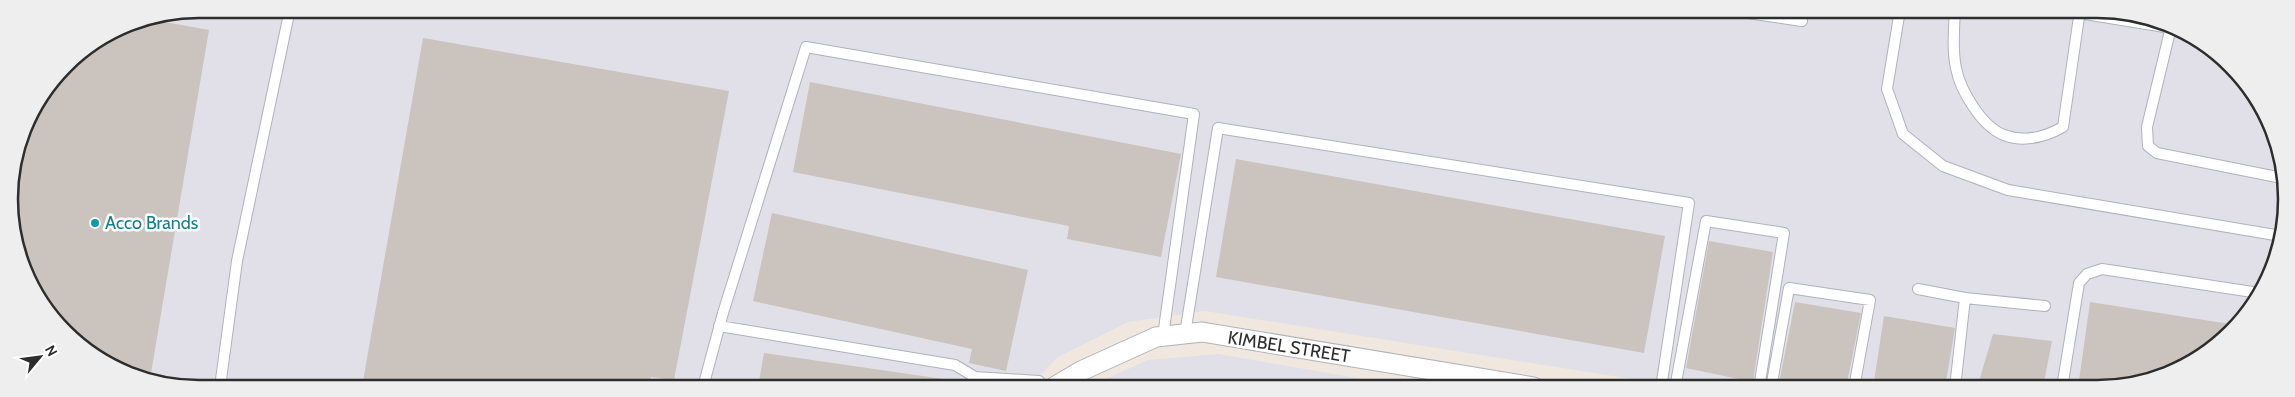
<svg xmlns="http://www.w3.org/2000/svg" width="2295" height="397" viewBox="0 0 2295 397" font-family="Cabin,sans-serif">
<rect width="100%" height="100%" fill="#f0e7df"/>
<path fill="#e1dfe8" d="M199 9 2121 10 2191 34 2247 83 2280 149 2285 223 2267 283 2230 333 2180 369 2109 388H1688L1205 311 1128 322 1058 357 1029 387H174L104 363 56 323 19 260 9 186 23 126 65 64 126 23Z
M1218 354 1409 387H1088L1148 360Z"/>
<path fill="#cbc4be" d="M148 19 209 30 150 379 104 363 56 323 19 260 9 186 23 126 65 64 126 23Z
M423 38 729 91 674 380 651 377 649 387H362Z
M810 82 1181 154 1161 257 1067 239 1069 226 793 172Z
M1236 159 1665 236 1644 353 1216 277Z
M772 213 1028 270 1006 371 969 363 972 349 753 301Z
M1709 241 1773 252 1753 382 1686 368Z
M1795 302 1861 313 1846 388H1778Z
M2090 302 2236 325 2230 333 2180 369 2109 388H2078Z
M1884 316 1955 328 1945 388H1873Z
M1993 334 2052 341 2043 388H1977Z
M764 353 943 379 942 387H758Z"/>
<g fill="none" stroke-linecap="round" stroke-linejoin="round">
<defs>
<path id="service" d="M1727 10 1802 21
M1900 10 1887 89 1903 134 1943 166 2008 190 2281 236
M1955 10C1954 28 1952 50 1956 68 1960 90 1982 127 2004 135 2025 143 2045 137 2063 127L2080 10
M2074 10 2079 13 2177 29
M2171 27 2147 127 2148 146 2157 153 2282 178
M1918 289 1965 298
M719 326 955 365 975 377 972 387
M1185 334 1218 128 1689 203 1661 388
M975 377 1039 381
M220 387 237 261 290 9
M703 387 723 313 806 47 1194 114 1163 336
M1675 388 1706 221 1784 233 1759 388
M1771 388 1789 288 1870 300 1854 388
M1955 388 1965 298 2045 306
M2062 388 2079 283 2087 274 2102 269 2259 293"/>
<path id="minor" d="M1054 387 1081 371 1156 337 1202 332 1534 387"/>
</defs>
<use href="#service" stroke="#aeb3be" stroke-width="12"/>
<use href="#minor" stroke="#aeb3be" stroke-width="21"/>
<use href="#service" stroke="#fff" stroke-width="10"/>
<use href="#minor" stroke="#fff" stroke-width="19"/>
</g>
<circle fill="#0f9aa8" stroke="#fff" stroke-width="2" cx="95" cy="223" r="5"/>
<g text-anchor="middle" stroke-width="5" stroke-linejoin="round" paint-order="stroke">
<g font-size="18" fill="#0d838f" stroke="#fff" text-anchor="start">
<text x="105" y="229">Acco Brands</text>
</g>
<g font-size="18" fill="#2d2d2d" stroke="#fff">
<text transform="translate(1289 347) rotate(9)" y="6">KIMBEL STREET</text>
</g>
</g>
<path d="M0 0H2295V397H0ZM199 18H2097A181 181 0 0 1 2278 199V199A181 181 0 0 1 2097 380H199A181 181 0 0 1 18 199V199A181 181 0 0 1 199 18Z" fill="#eee" fill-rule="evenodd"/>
<path fill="none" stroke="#2d2d2d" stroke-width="2.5" d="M199 18H2097A181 181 0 0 1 2278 199V199A181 181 0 0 1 2097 380H199A181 181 0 0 1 18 199V199A181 181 0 0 1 199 18Z"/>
<g transform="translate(40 357) rotate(61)" stroke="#ffffff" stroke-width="4" paint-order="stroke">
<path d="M0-4L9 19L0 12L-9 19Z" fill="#2d2d2d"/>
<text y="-8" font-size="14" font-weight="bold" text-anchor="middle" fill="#2d2d2d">N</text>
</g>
</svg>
